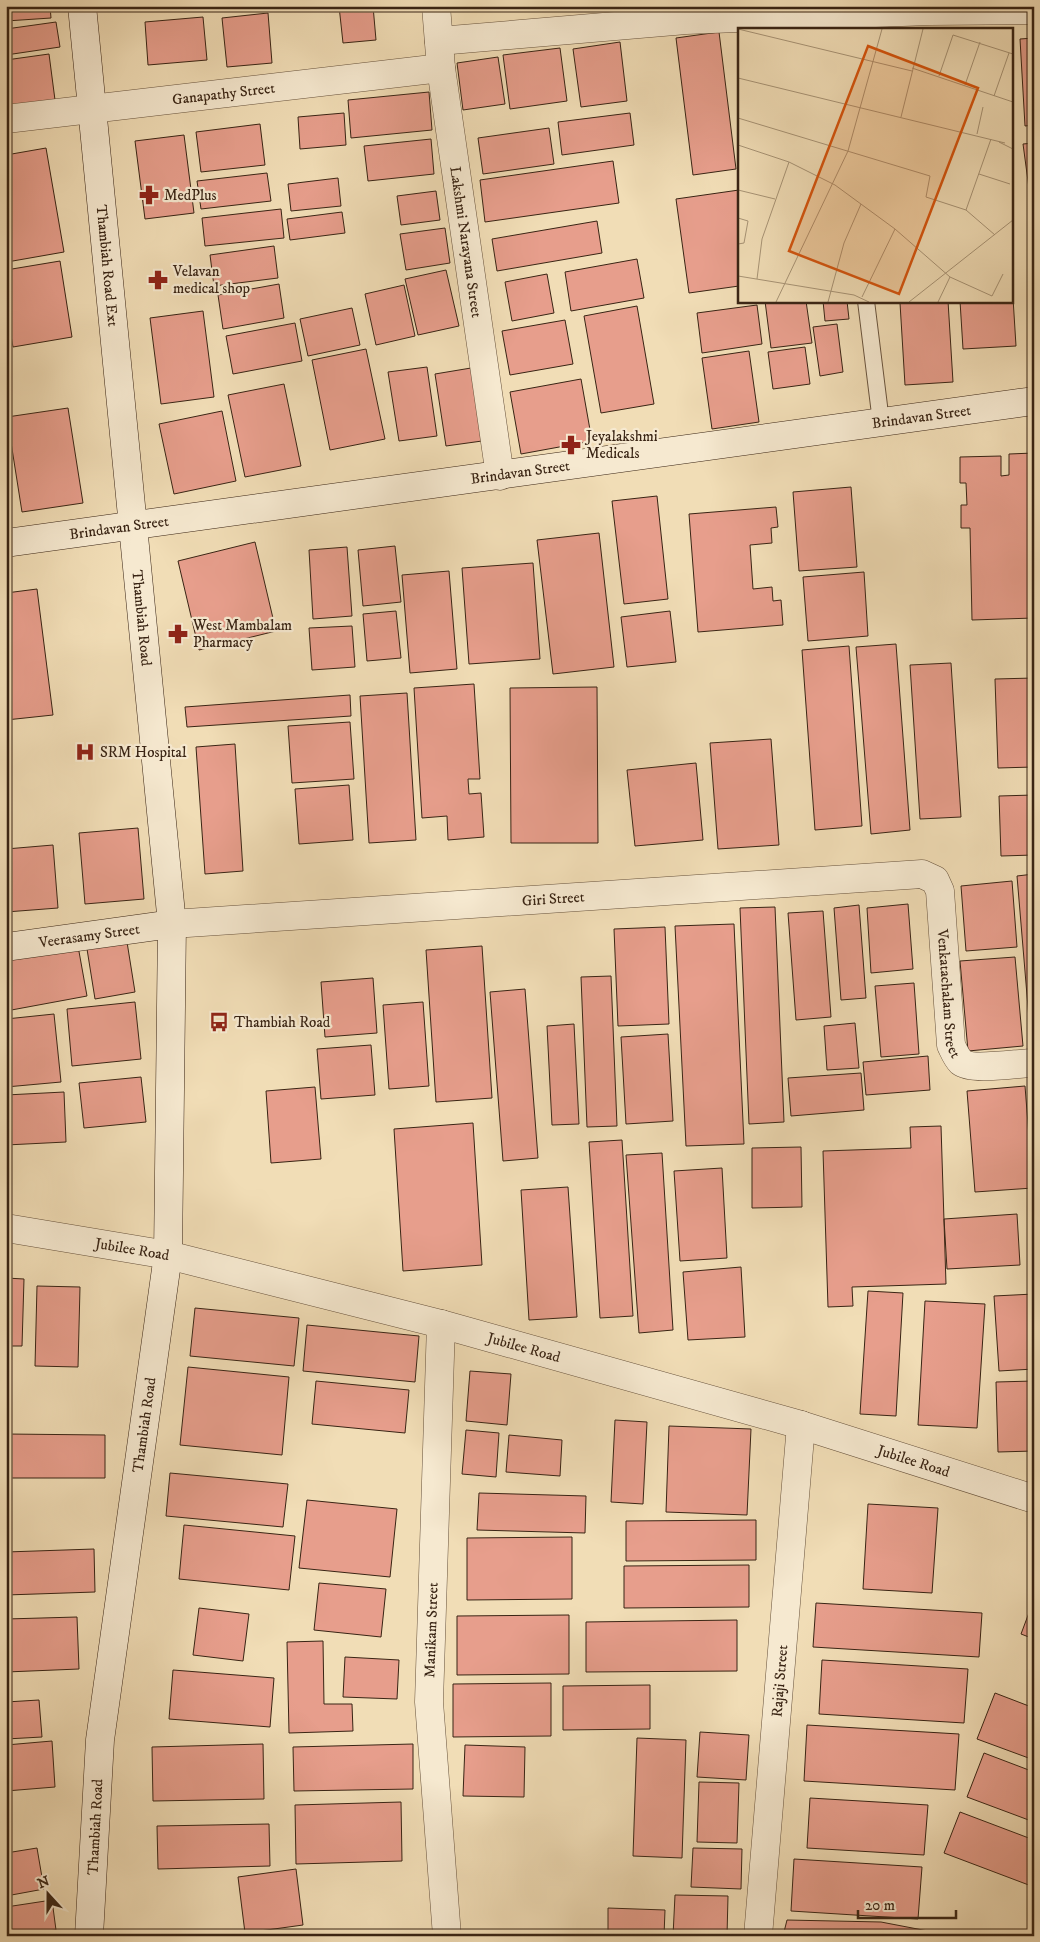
<svg xmlns="http://www.w3.org/2000/svg" width="1040" height="1942" viewBox="0 0 1040 1942" font-family="'IM FELL DW Pica',serif">
<rect width="100%" height="100%" fill="#f1ddb6"/>
<filter id="stains"><feTurbulence type="fractalNoise" baseFrequency=".004" numOctaves="4"/><feColorMatrix values="0 0 0 0 .2 0 0 0 0 .09 0 0 0 0 .02 0 0 0 .5 -.17"/></filter>
<radialGradient id="worn" r=".72"><stop offset=".6" stop-color="#630" stop-opacity="0"/><stop offset="1" stop-color="#630" stop-opacity=".3"/></radialGradient>
<path fill="#e79e8c" stroke="#392414" d="M6 6H50L51 18 6 21Z
M339 6H373L376 40 343 43Z
M466 6H503L467 10Z
M268 13 272 63 227 67 222 18Z
M203 17 207 60 148 65 145 22Z
M56 22 60 47 6 55V29Z
M719 32 736 169 693 175 676 38Z
M1034 38V125L1025 126 1020 39Z
M620 42 627 101 581 107 573 49Z
M560 48 567 101 510 109 503 55Z
M49 54 55 100 6 106V60Z
M498 57 505 104 463 110 457 63Z
M429 92 432 130 351 138 348 100Z
M344 113 346 145 300 149 298 117Z
M630 113 634 145 562 155 558 122Z
M260 124 265 165 201 172 196 132Z
M549 128 554 164 483 174 478 138Z
M184 135 194 213 145 219 135 141Z
M431 139 434 174 368 181 364 146Z
M1034 143V196H1030L1023 144Z
M46 148 64 252 7 262 6 155Z
M613 161 619 203 485 222 480 180Z
M267 173 271 201 201 209 197 181Z
M338 178 341 206 291 211 288 184Z
M739 190V286L689 293 676 199Z
M436 191 440 220 401 225 397 196Z
M281 209 284 238 205 246 202 218Z
M342 212 345 233 290 240 287 219Z
M597 221 602 253 497 271 492 239Z
M445 228 450 263 406 270 400 234Z
M274 246 278 278 214 286 210 255Z
M637 259 644 298 571 311 565 272Z
M60 261 72 337 13 347 6 308V270Z
M1011 266 1016 346 963 349 960 301H1011Z
M446 270 459 326 418 335 405 279Z
M547 274 554 313 512 321 505 282Z
M279 284 284 318 223 329 218 295Z
M404 285 415 336 376 345 365 294Z
M765 301H806L812 343 771 348Z
M823 301H847L849 319 825 321Z
M948 301 953 382 905 385 900 303Z
M757 305 762 344 702 353 697 313Z
M637 306 654 404 601 413 584 316Z
M352 308 360 345 308 356 300 319Z
M203 311 214 397 161 404 150 318Z
M565 320 573 364 510 375 502 331Z
M295 323 302 361 233 374 226 336Z
M837 324 843 372 820 376 813 327Z
M805 347 810 384 773 389 768 352Z
M366 349 385 439 330 450 312 360Z
M749 351 759 422 712 429 702 358Z
M427 367 437 436 399 441 388 372Z
M471 368 482 441 446 446 435 374Z
M581 379 592 441 521 454 510 392Z
M284 384 301 466 245 477 228 395Z
M68 408 83 503 22 512 7 417Z
M222 411 236 481 174 494 159 424Z
M1034 453V618L972 620 970 528H961V505H967L966 483H960V457L1001 456V476L1009 475V454Z
M851 487 857 567 799 571 793 492Z
M657 496 668 599 624 604 612 501Z
M776 507 778 527 771 528 772 543 750 545 753 589 772 587 773 601 781 600 783 625 698 632 689 514Z
M599 533 614 667 553 674 537 540Z
M255 542 276 631 199 650 178 561Z
M395 546 401 602 363 606 358 550Z
M347 547 352 616 313 619 309 550Z
M533 563 540 659 469 664 462 568Z
M449 571 457 669 410 673 402 575Z
M864 572 868 636 808 641 803 577Z
M37 589 53 715 6 720V593Z
M396 611 401 658 367 661 363 614Z
M670 611 676 662 627 667 621 617Z
M352 626 355 667 312 670 309 628Z
M896 644 910 830 871 834 856 647Z
M849 646 862 826 815 830 802 650Z
M951 663 961 817 920 819 910 665Z
M1034 678V767L998 768 995 679Z
M474 684 480 779H468L469 794 481 793 484 837 448 840 447 816 422 818 414 688Z
M597 687 598 843H511L510 688Z
M407 693 416 840 369 843 360 696Z
M350 695 351 716 187 727 185 707Z
M350 722 354 779 292 783 288 726Z
M771 739 779 845 718 849 710 743Z
M235 744 243 871 205 874 196 747Z
M696 763 703 840 635 846 627 770Z
M349 785 353 840 299 844 295 789Z
M1034 795V855L1001 856 999 796Z
M138 828 144 899 85 904 79 833Z
M53 845 58 908 6 912V849Z
M1034 874V1031H1030L1017 876Z
M1012 881 1017 947 966 951 961 886Z
M908 904 913 969 871 973 867 908Z
M859 905 866 998 841 1000 834 908Z
M775 907 784 1122 749 1124 740 908Z
M823 911 831 1017 796 1020 788 913Z
M734 924 744 1144 686 1146 675 926Z
M665 927 669 1024 618 1026 614 929Z
M127 942 135 992 95 999 87 949Z
M78 946 87 996 6 1011V958Z
M482 946 492 1098 436 1102 426 950Z
M1015 957 1023 1046 968 1051 960 961Z
M611 976 617 1126 587 1127 581 977Z
M373 978 377 1033 325 1037 321 982Z
M914 983 919 1054 881 1057 875 986Z
M525 989 538 1158 503 1161 490 992Z
M135 1002 141 1059 72 1066 67 1009Z
M423 1002 429 1086 389 1089 383 1005Z
M54 1014 61 1082 6 1087V1019Z
M855 1023 859 1068 827 1070 824 1026Z
M574 1024 579 1124 552 1125 547 1026Z
M668 1034 673 1121 626 1124 621 1037Z
M371 1045 375 1095 321 1099 317 1049Z
M928 1056 930 1090 866 1095 863 1062Z
M861 1073 864 1110 791 1116 788 1078Z
M141 1077 146 1122 84 1128 79 1083Z
M1025 1086 1033 1188 975 1192 967 1091Z
M315 1087 321 1159 271 1163 266 1091Z
M64 1092 66 1142 6 1145V1095Z
M473 1123 482 1265 403 1271 394 1129Z
M941 1126 946 1284 852 1287 853 1306 828 1307 823 1151 911 1148 910 1127Z
M622 1140 633 1316 600 1318 589 1142Z
M801 1147 802 1207 752 1208V1148Z
M662 1153 673 1330 639 1333 626 1155Z
M722 1168 727 1258 680 1261 674 1171Z
M568 1187 577 1317 529 1320 521 1190Z
M1017 1214 1020 1265 947 1269 944 1219Z
M741 1267 745 1337 688 1340 683 1272Z
M6 1278 24 1279 22 1346H6Z
M37 1286 80 1287 78 1367 35 1366Z
M868 1291 903 1293 896 1416 860 1414Z
M1034 1294V1369L999 1371 994 1296Z
M925 1301 985 1304 977 1428 918 1425Z
M195 1308 299 1318 294 1366 190 1356Z
M307 1325 419 1336 415 1382 303 1371Z
M188 1367 289 1377 282 1455 180 1445Z
M470 1371 511 1374 507 1425 466 1421Z
M316 1381 409 1390 405 1433 312 1424Z
M1034 1381V1451L998 1452 996 1382Z
M615 1420 647 1422 643 1504 611 1502Z
M669 1426 751 1429 747 1515 666 1512Z
M466 1430 499 1433 496 1477 462 1474Z
M6 1434 105 1435V1478H6Z
M509 1435 562 1440 560 1476 506 1472Z
M170 1473 288 1484 283 1527 166 1516Z
M479 1493 586 1496 585 1533 477 1530Z
M307 1500 397 1509 390 1577 299 1568Z
M868 1504 938 1508 932 1593 863 1589Z
M756 1520V1560L626 1561V1521Z
M184 1525 295 1536 289 1590 179 1579Z
M572 1537V1599L467 1600V1538Z
M94 1549 95 1592 6 1595V1552Z
M749 1565V1607L624 1608V1566Z
M319 1583 386 1589 381 1637 314 1630Z
M1033 1602 1034 1603V1639L1021 1634Z
M816 1603 982 1613 979 1657 813 1647Z
M199 1608 249 1614 243 1661 193 1655Z
M569 1615V1674L457 1675V1616Z
M77 1617 79 1669 6 1672V1619Z
M737 1620V1671L586 1672V1622Z
M323 1641 324 1704H352L353 1731 289 1733 287 1642Z
M345 1657 399 1660 397 1699 343 1697Z
M822 1660 968 1669 964 1723 819 1714Z
M173 1670 274 1678 270 1727 169 1719Z
M551 1683V1736L453 1737V1684Z
M650 1685V1729L563 1730V1686Z
M995 1693 1034 1708V1760L977 1739Z
M39 1700 42 1737 6 1739V1702Z
M807 1725 959 1734 955 1790 804 1781Z
M700 1732 749 1735 746 1780 697 1777Z
M637 1738 686 1740 682 1858 633 1856Z
M52 1741 55 1787 6 1791V1745Z
M263 1744 264 1799 153 1801 152 1747Z
M413 1744V1789L294 1791 293 1747Z
M465 1745 525 1747 524 1797 463 1796Z
M984 1753 1034 1772V1822L967 1797Z
M699 1782 739 1783 737 1843 697 1842Z
M810 1798 928 1805 924 1855 807 1848Z
M401 1802 402 1861 296 1864 295 1805Z
M960 1812 1034 1840V1887L944 1853Z
M269 1824 270 1866 158 1869 157 1826Z
M37 1848 44 1889 6 1896V1853Z
M693 1848 742 1849 741 1889 691 1887Z
M794 1859 922 1867 918 1919 791 1911Z
M296 1869 303 1925 245 1933 238 1877Z
M675 1895 728 1896 727 1936H673Z
M52 1900 56 1930 6 1936V1907Z
M608 1908 665 1910 664 1936H608Z
M787 1920 881 1922 954 1936H783Z"/>
<g fill="none" stroke-linecap="round" stroke-linejoin="round">
<defs>
<path id="lane" d="M866 301 881 422"/>
<g id="street">
<path id="s1" d="M436 6 441 68 500 476"/>
<path d="M439 41 686 20 929 11 1034 10"/>
<path id="s2" d="M6 119 441 68"/>
<path id="s3" d="M172 924 922 874 935 880 940 891 951 1045C954 1051 956 1057 961 1062 972 1071 1018 1063 1034 1063"/>
<path id="s4" d="M6 1228 168 1255 441 1324 801 1425 1034 1499"/>
<path d="M441 1324 429 1702 447 1936"/>
<path id="s5" d="M758 1936 801 1425"/>
</g>
<g id="secondary">
<path id="s6" d="M82 6 172 924 168 1255 100 1740 89 1936"/>
<path id="s7" d="M6 543 1034 401"/>
<path id="s8" d="M6 947 172 924"/>
</g>
</defs>
<use href="#lane" stroke="#67523c" stroke-width="18"/>
<use href="#street" stroke="#67523c" stroke-width="29"/>
<use href="#secondary" stroke="#392414" stroke-width="29"/>
<use href="#lane" stroke="#f6e9d0" stroke-width="16"/>
<use href="#street" stroke="#f6e9d0" stroke-width="28"/>
<use href="#secondary" stroke="#f6e9d0" stroke-width="28"/>
</g>
<defs>
<symbol id="pharmacy-bare" viewBox="-9 -9 18 18"><path d="M-2-6h4v4h4v4h-4v4h-4v-4h-4v-4h4Z" fill="#8f2418" stroke="#f6e9d0" stroke-width="2.5" paint-order="stroke"/></symbol>
<symbol id="hospital-bare" viewBox="-9 -9 18 18"><path d="M-5-5h3v3.5h4V-5h3V5h-3V1.5h-4V5h-3Z" fill="#8f2418" stroke="#f6e9d0" stroke-width="2.5" paint-order="stroke"/></symbol>
<symbol id="bus-bare" viewBox="-9 -9 18 18"><path d="M-5-6H5V4H4V6H2V4H-2V6H-4V4H-5ZM-3.5-4V0h7V-4ZM-3.5 1.2v1.5H-2V1.2ZM2 1.2v1.5H3.5V1.2Z" fill="#8f2418" stroke="#f6e9d0" stroke-width="2.5" paint-order="stroke"/></symbol>
</defs>
<g fill-rule="evenodd">
<use href="#pharmacy-bare" x="135" y="181" width="28" height="28"/>
<use href="#pharmacy-bare" x="144" y="266" width="28" height="28"/>
<use href="#pharmacy-bare" x="557" y="431" width="28" height="28"/>
<use href="#pharmacy-bare" x="164" y="620" width="28" height="28"/>
<use href="#hospital-bare" x="71" y="738" width="28" height="28"/>
<use href="#bus-bare" x="205" y="1008" width="28" height="28"/>
</g>
<g text-anchor="middle" stroke-width="4.5" stroke-linejoin="round" paint-order="stroke">
<g font-size="15" fill="#392414" stroke="#f6e9d0">
<text dy="5" stroke="none"><textPath href="#s2" startOffset="219">Ganapathy Street</textPath></text>
<text dy="5" stroke="none"><textPath href="#s1" startOffset="238">Lakshmi Narayana Street</textPath></text>
<text dy="5" stroke="none"><textPath href="#s6" startOffset="261">Thambiah Road Ext</textPath></text>
<text dy="5" stroke="none"><textPath href="#s7" startOffset="924">Brindavan Street</textPath></text>
<text dy="5" stroke="none"><textPath href="#s7" startOffset="519">Brindavan Street</textPath></text>
<text dy="5" stroke="none"><textPath href="#s7" startOffset="114">Brindavan Street</textPath></text>
<text dy="5" stroke="none"><textPath href="#s6" startOffset="615">Thambiah Road</textPath></text>
<text dy="5" stroke="none"><textPath href="#s3" startOffset="382">Giri Street</textPath></text>
<text dy="5" stroke="none"><textPath href="#s8" startOffset="84">Veerasamy Street</textPath></text>
<text dy="5" stroke="none"><textPath href="#s3" startOffset="881">Venkatachalam Street</textPath></text>
<text dy="5" stroke="none"><textPath href="#s4" startOffset="128">Jubilee Road</textPath></text>
<text dy="5" stroke="none"><textPath href="#s4" startOffset="532">Jubilee Road</textPath></text>
<text transform="translate(144 1425) rotate(-82)" y="5">Thambiah Road</text>
<text dy="5" stroke="none"><textPath href="#s4" startOffset="938">Jubilee Road</textPath></text>
<text transform="translate(431 1630) rotate(-88)" y="5">Manikam Street</text>
<text dy="5" stroke="none"><textPath href="#s5" startOffset="256">Rajaji Street</textPath></text>
<text transform="translate(95 1827) rotate(-87)" y="5">Thambiah Road</text>
</g>
<g font-size="15" fill="#392414" stroke="#f6e9d0" text-anchor="start">
<text x="164" y="200">MedPlus</text>
<text x="173" y="276">Velavan<tspan x="173" dy="17">medical shop</tspan></text>
<text x="586" y="441">Jeyalakshmi<tspan x="586" dy="17">Medicals</tspan></text>
<text x="193" y="630">West Mambalam<tspan x="193" dy="17">Pharmacy</tspan></text>
<text x="100" y="757">SRM Hospital</text>
<text x="234" y="1027">Thambiah Road</text>
</g>
</g>
<g transform="translate(738 28)">
<rect width="275" height="275" fill="#f1ddb6"/>
<path fill="none" stroke="#a79375" stroke-width="1" d="M0 1 174 43M174 40 275 74M201 48 215 7 275 26M0 50 267 115M227 57 242 14M256 68 271 25M163 89 185 1M0 90 192 148 188 169 228 182 257 207M239 106 245 79M261 114 275 121M0 117 51 134 97 157 157 201 212 249 254 268 265 246M241 146 272 156M0 162 37 171M228 182 253 111M0 190 10 193 6 215 0 216M0 248 116 267 131 274M19 251 24 211 51 134M124 269 157 201M38 274 110 123 144 1M90 274 106 215 123 176M171 274 275 192M200 274 212 249"/>
<path fill="#d6540d" fill-opacity="0.15" stroke="#d6540d" stroke-width="2.5" d="M130 18 240 60 161 266 51 223Z"/>
<rect width="275" height="275" fill="none" stroke="#392414" stroke-width="2.5"/>
</g>
<rect width="1040" height="1942" fill="none" stroke="#f1ddb6" stroke-width="25"/>
<rect x="8" y="8" width="1025" height="1927" fill="none" stroke="#392414" stroke-width="2.5"/>
<rect x="12" y="12" width="1015" height="1917" fill="none" stroke="#392414"/>
<g transform="translate(48 1894) rotate(339)" stroke="#f6e9d0" stroke-width="4" paint-order="stroke">
<path d="M0-4L9 19L0 12L-9 19Z" fill="#392414"/>
<text y="-8" font-size="14" font-weight="bold" text-anchor="middle" fill="#392414">N</text>
</g>
<path d="M858 1910v8h98v-8" fill="none" stroke="#392414" stroke-width="2.5"/>
<text x="865" y="1910" font-size="15" fill="#392414" stroke="#f6e9d0" stroke-width="4" paint-order="stroke">20 m</text>
<rect width="100%" height="100%" filter="url(#stains)"/>
<rect width="100%" height="100%" fill="url(#worn)"/>
</svg>
